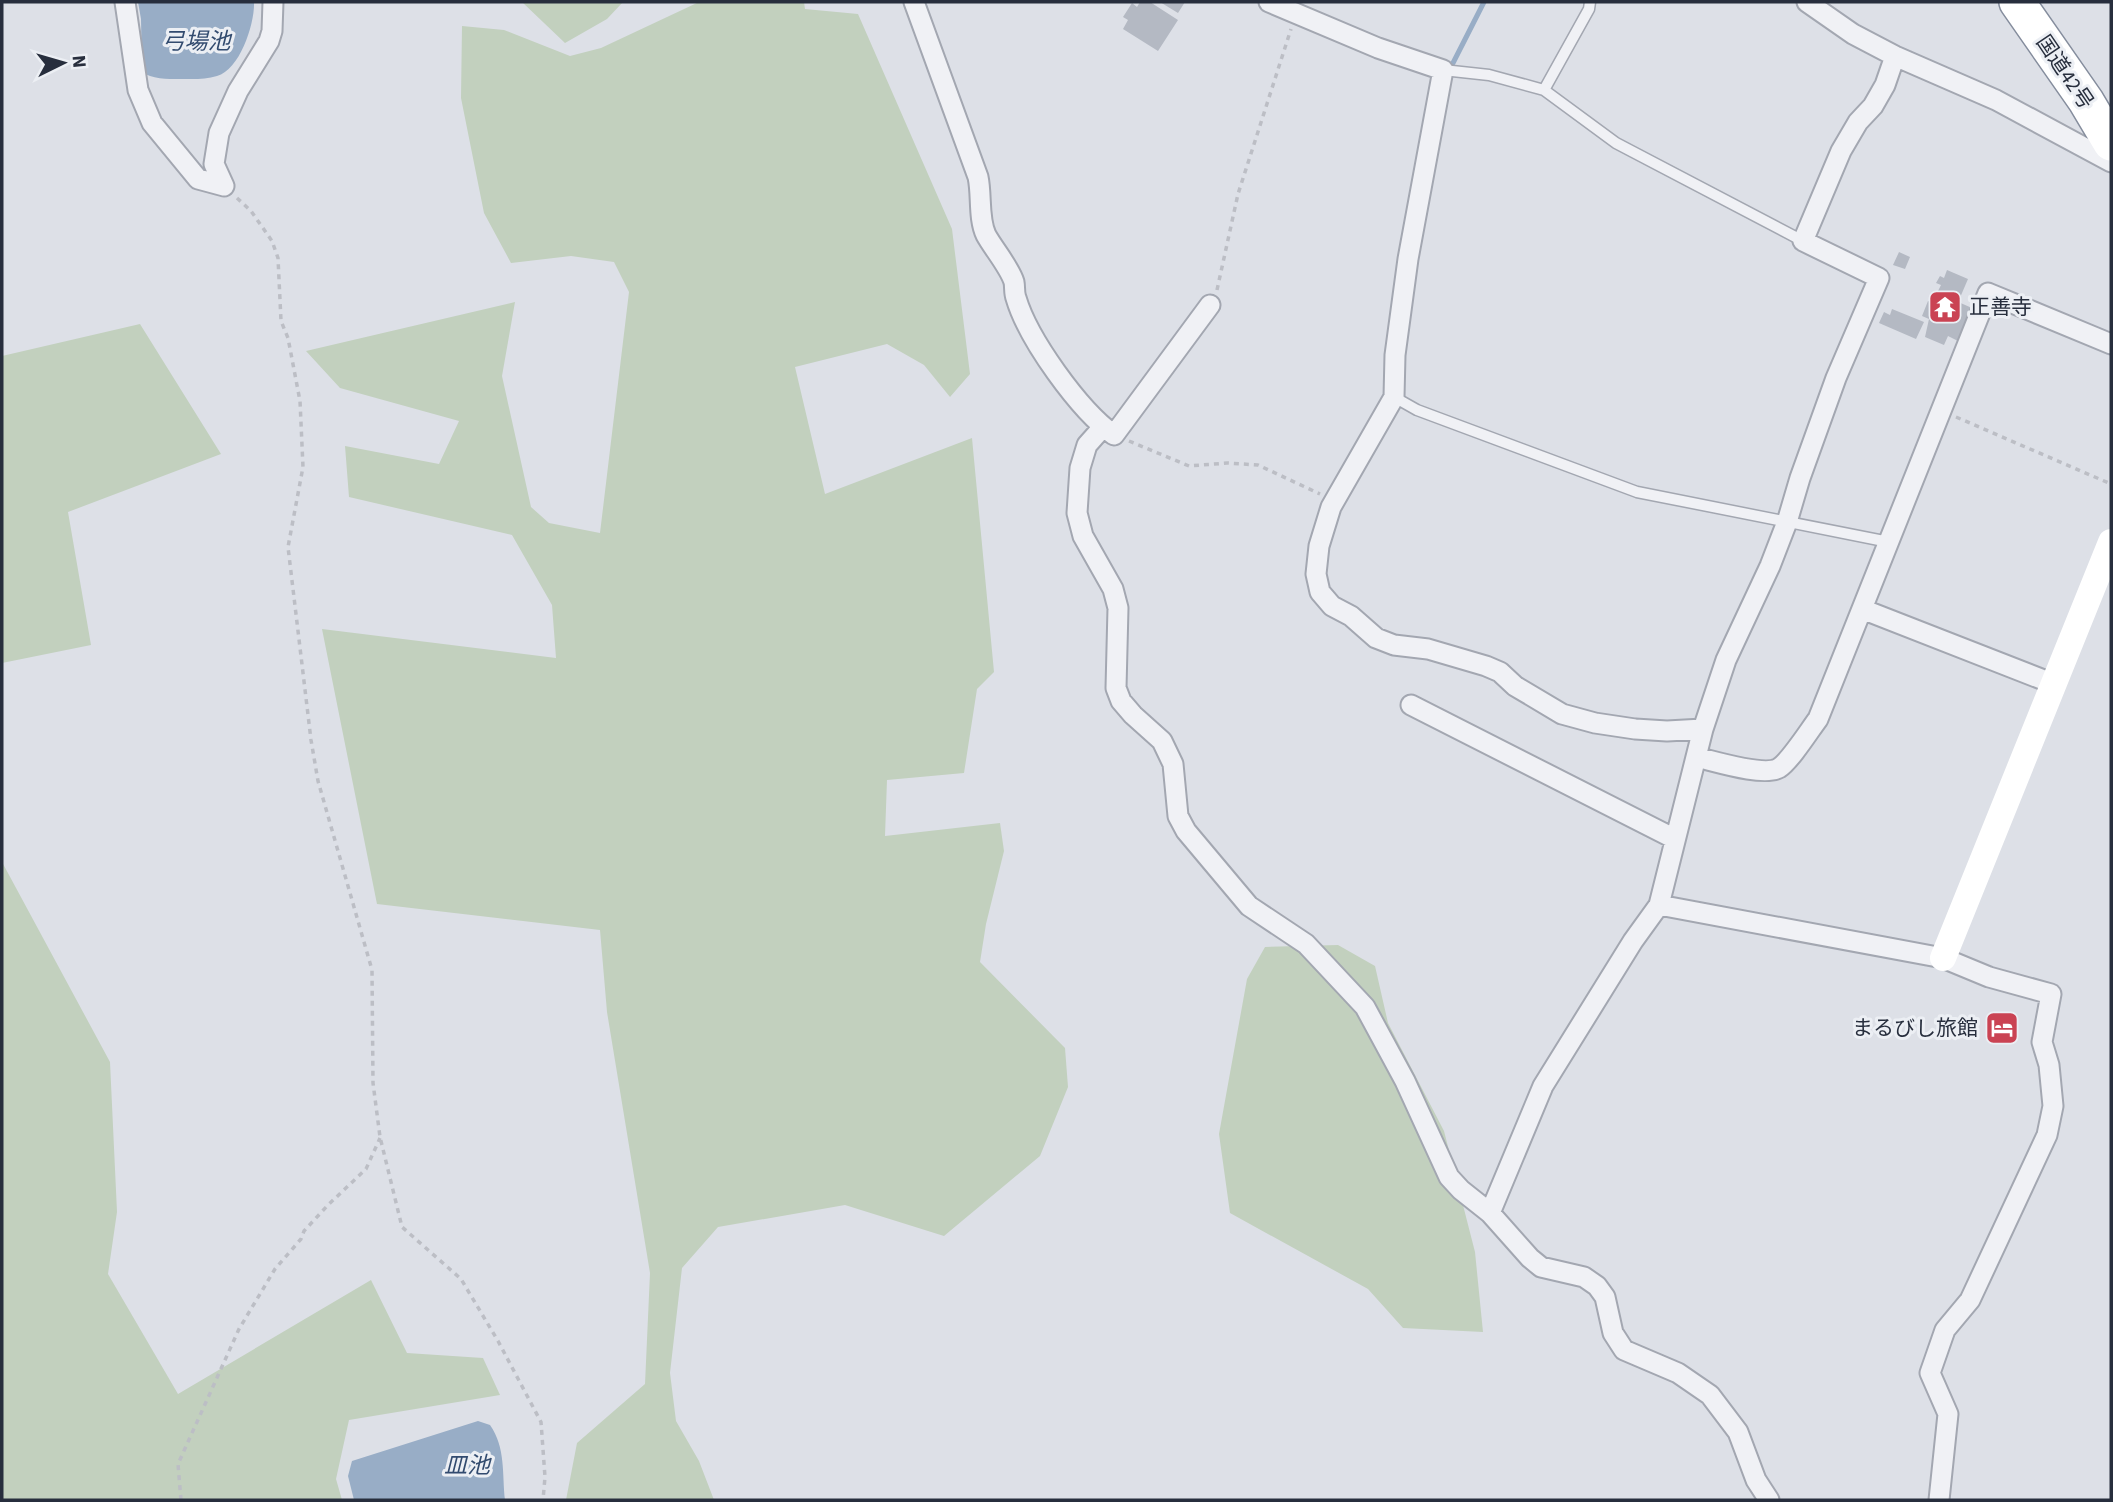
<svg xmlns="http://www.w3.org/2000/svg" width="2113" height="1502" viewBox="0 0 2113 1502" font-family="'Source Sans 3','Noto Sans JP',sans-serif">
<rect width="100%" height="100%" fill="#dde0e7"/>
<path fill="#c2d0be" d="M522 2H623L607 19 565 43Z
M699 2H804L805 9 858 14 952 229 970 374 950 397 924 365 887 344 795 367 825 494 972 438 994 672 977 689 964 773 887 780 885 836 1000 823 1004 851 986 924 980 962 1065 1048 1068 1087 1040 1156 944 1236 845 1205 718 1227 682 1268 670 1373 676 1421 699 1461 714 1500H566L577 1443 645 1384 650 1273 607 1012 600 930 377 904 322 629 556 658 552 605 512 535 349 497 345 446 439 464 459 421 340 388 306 351 515 302 502 376 531 507 549 523 600 533 629 292 614 262 571 256 511 263 484 213 461 98 462 26 504 30 570 56 601 48Z
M140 324 221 454 68 512 91 645 2 663V356Z
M2 862 110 1062 117 1212 108 1274 178 1394 371 1280 407 1353 483 1358 500 1395 349 1420 336 1479 342 1500H2Z
M1338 945 1375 966 1388 1023 1444 1131 1475 1252 1483 1332 1403 1328 1368 1289 1230 1213 1219 1134 1247 979 1265 947Z"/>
<path fill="#98adc6" d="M138 2H254C255 23 240 70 217 76 205 80 191 79 179 79 168 79 151 79 142 72L141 19Z
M478 1421 490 1425C506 1448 502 1474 505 1500H354L348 1476 352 1461Z"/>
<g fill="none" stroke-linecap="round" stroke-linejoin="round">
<path stroke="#98adc6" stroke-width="5" d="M1453 63 1484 2"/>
</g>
<path fill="#b4b9c3" d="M1140 2H1150L1178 20 1158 51 1123 29 1128 20 1123 17 1132 3 1137 7Z
M1160 2H1185L1178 13Z
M1899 252 1910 257 1905 269 1893 265Z
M1947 270 1968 279 1959 300 1938 291 1941 285 1936 283 1940 276 1944 278Z
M1940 294 1972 308 1958 341 1948 336 1944 345 1925 337 1929 319 1922 316 1928 301 1936 304Z
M1892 309 1924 322 1916 339 1879 323 1884 312 1890 315Z"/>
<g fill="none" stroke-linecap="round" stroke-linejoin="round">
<defs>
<path id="lane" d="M1443 70 1489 75 1544 90 1616 143 1803 241
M1544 90 1589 9 1590 2
M1394 397 1417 410 1637 492 1889 542"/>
<path id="street" d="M125 2 138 90 152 123 198 179 224 186
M914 2 978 177C982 195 978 218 986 235 993 248 1010 268 1014 282 1015 287 1014 293 1016 298 1028 339 1079 410 1114 435L1210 305
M1269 2 1378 48 1443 70 1408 259 1395 355 1394 397 1331 507 1319 546 1316 574 1320 592 1332 606 1351 616 1376 638 1394 645 1428 649 1486 666 1500 672 1515 686 1562 714 1595 723 1635 729 1667 731 1703 729
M1807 2 1853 34 1895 56 1996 100 2111 162
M224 186 214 164 219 133 238 91 269 41 272 31 273 2
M1103 427 1087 445 1080 468 1077 513 1083 536 1113 589 1118 608 1116 688 1121 701 1133 715 1162 741 1173 764 1178 816 1186 831 1249 906 1306 944 1365 1007 1405 1081 1449 1177 1461 1190 1490 1213 1530 1258 1541 1267 1584 1277 1597 1286 1605 1297 1613 1333 1624 1350 1678 1373 1710 1395 1738 1432 1756 1480 1769 1500
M1862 609 2054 684
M1411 705 1675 839
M1696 757C1714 761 1764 777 1779 768 1790 761 1809 731 1818 719L1988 293 2111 344
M1659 905 1943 958 1989 977 2051 994 2042 1042 2049 1065 2053 1106 2047 1135 1970 1300 1945 1330 1930 1373 1948 1414 1939 1500
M1490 1213 1543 1086 1633 941 1659 905 1703 729 1726 660 1770 566 1787 522 1800 478 1836 378 1879 278 1803 241 1841 151 1858 122 1873 106 1885 85 1895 56"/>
<path id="highway" d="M2017 2 2086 101 2111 143"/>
</defs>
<use href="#lane" stroke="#a3a7b1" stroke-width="13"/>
<use href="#street" stroke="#a3a7b1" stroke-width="23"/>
<use href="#highway" stroke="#858d9d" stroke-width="38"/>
<path stroke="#bcbec5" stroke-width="3.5" stroke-dasharray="5 5" stroke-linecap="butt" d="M237 198 251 211 272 241 278 258 281 321 288 338 300 401 303 467 288 547 311 740 318 781 372 970 373 1083 380 1137 402 1227 461 1279 498 1341 541 1422 545 1477 543 1500
M1217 290 1238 194 1291 29
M1956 417 2111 484
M1129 441 1189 466 1227 463 1258 465 1320 494
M181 1500 178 1464 239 1329 275 1269 301 1239 304 1231 328 1205 366 1169 380 1138"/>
<use href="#lane" stroke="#f0f1f5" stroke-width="10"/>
<use href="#street" stroke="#f0f1f5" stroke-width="19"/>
<path stroke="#fff" stroke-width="26" d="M1943 958 2111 542"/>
<use href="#highway" stroke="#fff" stroke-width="35"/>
</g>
<defs>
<symbol id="temple-square" viewBox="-11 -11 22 22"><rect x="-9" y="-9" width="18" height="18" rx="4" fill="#ca4353" stroke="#eceff4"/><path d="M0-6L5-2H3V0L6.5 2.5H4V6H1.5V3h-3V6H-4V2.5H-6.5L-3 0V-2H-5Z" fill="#fff"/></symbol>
<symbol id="hotel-square" viewBox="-11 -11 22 22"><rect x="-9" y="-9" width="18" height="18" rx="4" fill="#ca4353" stroke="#eceff4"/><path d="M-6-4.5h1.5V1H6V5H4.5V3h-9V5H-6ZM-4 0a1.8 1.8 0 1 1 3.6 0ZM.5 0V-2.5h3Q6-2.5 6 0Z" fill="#fff"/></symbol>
</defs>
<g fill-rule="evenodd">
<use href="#temple-square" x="1926" y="288" width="38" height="38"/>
<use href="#hotel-square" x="1983" y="1009" width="38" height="38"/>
</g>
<g text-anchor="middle" stroke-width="6" stroke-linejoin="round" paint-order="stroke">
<g font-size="21" fill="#272e3d" stroke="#eceff4">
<text transform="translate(2065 72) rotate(56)" y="7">国道42号</text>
</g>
<g font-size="21" fill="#272e3d" stroke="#eceff4" text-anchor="start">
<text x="1969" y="314">正善寺</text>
<text x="1978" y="1035" text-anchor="end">まるびし旅館</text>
</g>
<g font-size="23" font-style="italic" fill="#324b6f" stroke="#eceff4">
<text x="196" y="49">弓場池</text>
<text x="467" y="1473">皿池</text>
</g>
</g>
<rect width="2113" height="1502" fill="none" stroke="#272e3d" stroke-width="7"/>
<g transform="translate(63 63) rotate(85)" stroke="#eceff4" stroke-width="5" paint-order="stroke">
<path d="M0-5L12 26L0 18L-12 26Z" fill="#272e3d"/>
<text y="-10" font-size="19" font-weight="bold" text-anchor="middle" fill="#272e3d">N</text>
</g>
</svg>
